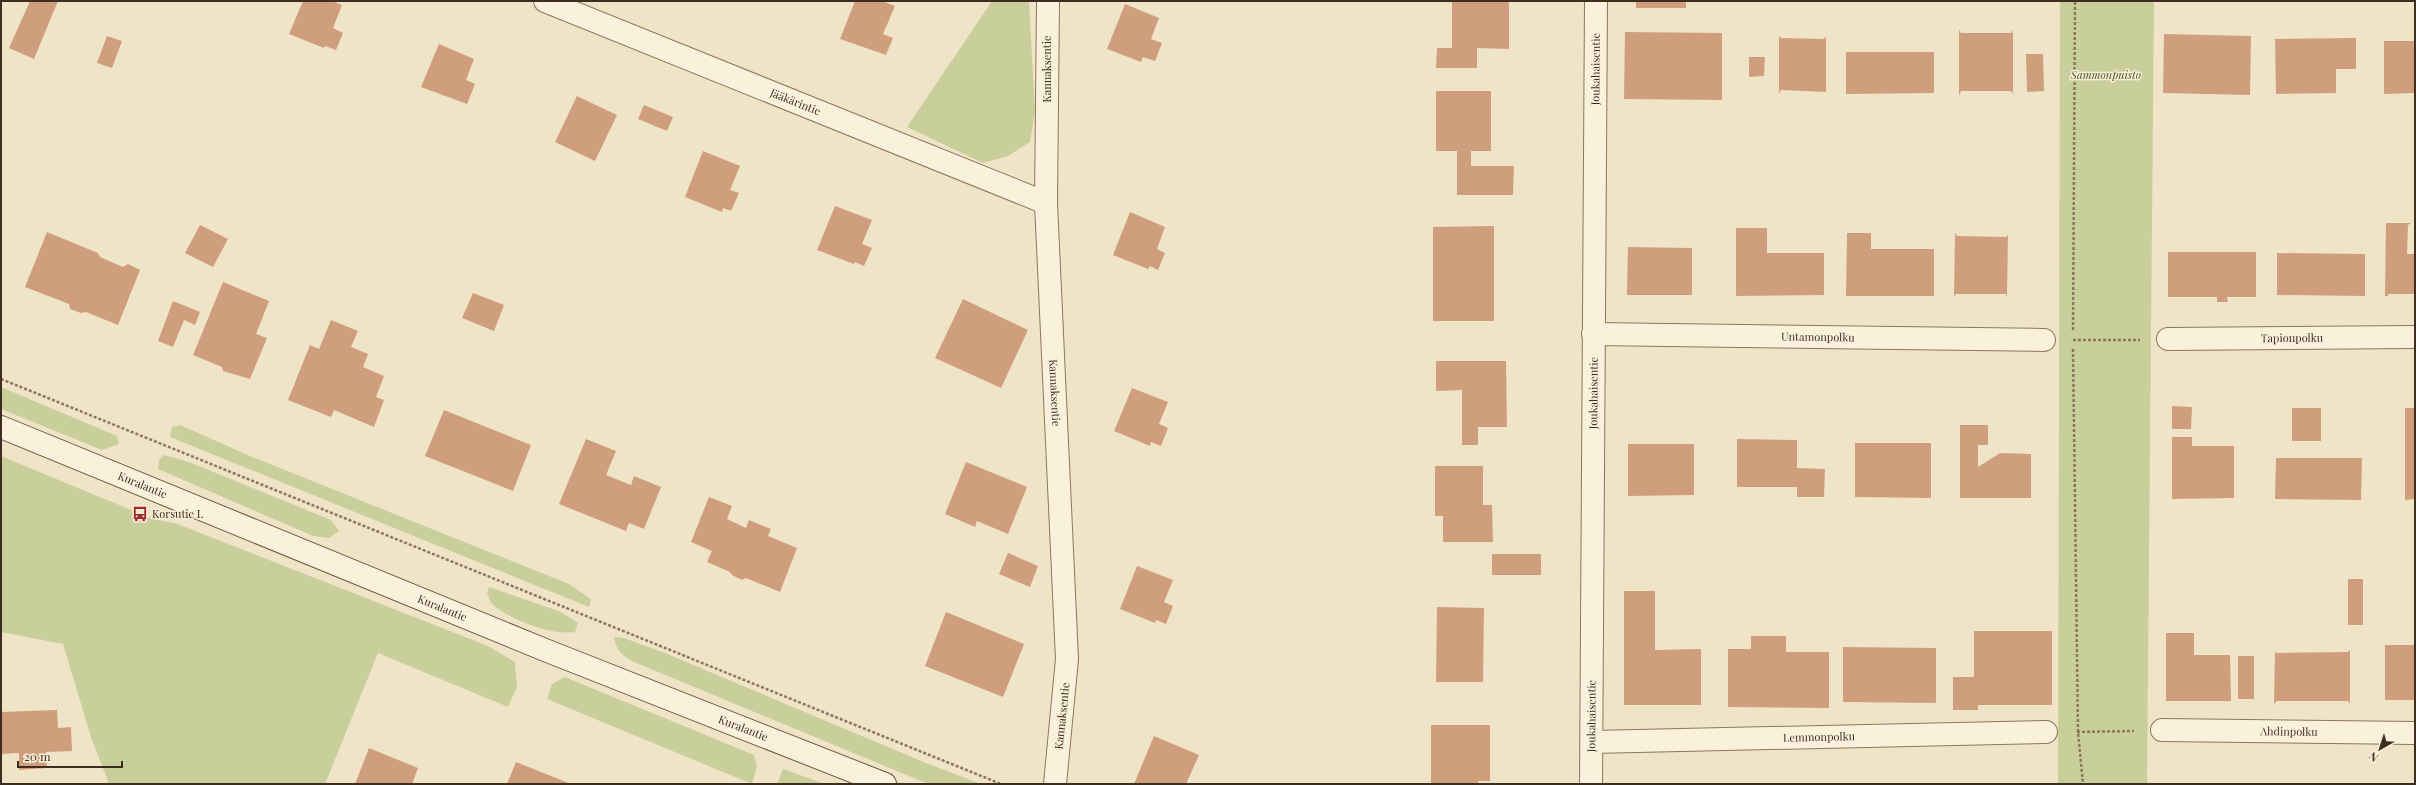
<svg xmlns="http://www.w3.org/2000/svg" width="2416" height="785" viewBox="0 0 2416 785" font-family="'Playfair Display',serif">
<rect width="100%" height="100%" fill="#f0e4c8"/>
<path fill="#c9cf9b" d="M992 1H1029L1035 111 1030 142 1008 156 983 163 907 127Z
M2060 1H2154L2147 784H2058Z
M1 387 117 436 119 444 102 450 1 409Z
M180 425 250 456 569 584 591 599 589 607 170 437 172 427Z
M164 455 189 462 331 520 339 531 329 538 313 536 158 469 159 460Z
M1 456 153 519 175 523 488 646 515 662 517 687 508 707 378 653 325 784H109L91 737 63 644 1 632Z
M489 587 561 612 578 623 575 632C552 636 511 620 493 605 490 602 489 597 487 593Z
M614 637 624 638 665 653 926 763 981 784H928L634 662C622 655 616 651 614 637Z
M565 677 754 755 757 766 752 784 547 699 552 684Z
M783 769 825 784H777Z"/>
<path fill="#cf9f7d" d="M30 1H58L34 59 9 48Z
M303 1H332L342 5 333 28 343 33 336 50 325 46 324 48 289 34Z
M855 1H882L895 6 883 34 893 38 886 55 840 39Z
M1452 1H1509V49L1477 48V68H1436L1437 48H1452Z
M1636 1H1686V8H1636Z
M1125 4 1159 18 1151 39 1162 43 1155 61 1143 57 1141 62 1107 49Z
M1959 30 1961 33H2011L2013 30V94L2011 91H1961L1959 96Z
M1625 32 1722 33V100L1624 99Z
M2164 34 2251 36 2250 95 2163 93Z
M107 36 122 41 112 68 97 63Z
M1779 36 1781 38 1824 39 1826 36V92L1781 90 1779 94Z
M2356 38V69H2336V93L2276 94 2275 39Z
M2384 41H2415V93L2384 94Z
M439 44 474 59 466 80 475 84 467 104 421 87Z
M1846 52H1934V93L1846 94Z
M2026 54H2043L2044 91 2027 92Z
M1749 57H1765L1764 76 1749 77Z
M1436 91H1491V151H1471V166H1514L1513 195H1457V151H1436Z
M577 96 617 115 595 161 555 142Z
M644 105 673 117 667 131 638 119Z
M703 151 740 166 730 190 739 193 731 211 723 208 722 212 685 197Z
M835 206 872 220 862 244 872 248 864 266 855 262 854 264 817 250Z
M1130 212 1165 227 1157 249 1165 253 1158 270 1150 266 1148 269 1113 255Z
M2386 223H2411L2408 225 2407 254H2415V294H2388V296H2385Z
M200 225 228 239 213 267 185 253Z
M1494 226V321H1433V227Z
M1736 228H1767V253H1824V295L1736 296Z
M47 232 98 253 100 257 123 267 128 264 140 270 118 325 86 312 81 313 70 309 69 304 25 287Z
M1847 233H1871V249H1934V296H1846Z
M1955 233 1957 236 2006 237 2008 235 2007 297 2006 294H1956L1954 297Z
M1628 247 1692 248V295H1627Z
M2168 252H2256V297H2227L2228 302H2217V297H2168Z
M2277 253 2365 254V296L2277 295Z
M223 282 269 301 256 334 267 338 250 379 223 371 222 367 193 355Z
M473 293 504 305 494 331 462 318Z
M963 299 1028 330 1001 388 935 358Z
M173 301 200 312 195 325 184 320 173 347 158 341Z
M331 320 358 331 351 347 368 354 363 367 384 376 376 397 384 400 374 427 334 410 331 417 288 400 310 345 319 349Z
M1436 361H1506L1507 427H1478V445H1462V390L1436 391Z
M1132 388 1168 402 1159 424 1168 428 1161 446 1151 442 1150 446 1114 431Z
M2172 406 2192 407 2191 429H2172Z
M2292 408H2321V441H2292Z
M2405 408H2415V499L2405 500Z
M444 410 531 445 513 491 425 456Z
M1960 425H1988V445H1978V467L2000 453 2031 454V498H1960Z
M2172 437H2192V446H2234V498L2172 499Z
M586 439 616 451 606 475 631 485 634 476 661 487 644 529 629 523 626 531 559 504Z
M1737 439 1797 440V468L1825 469 1824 497H1797V487H1737Z
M1855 443H1931V498L1855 497Z
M1628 444H1694V495L1628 496Z
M2276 458H2362L2361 500 2275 499Z
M966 462 1027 487 1008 534 977 521 975 527 945 514Z
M1435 466H1483V505H1492L1493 542H1443V516H1435Z
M709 497 732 506 727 519 746 528 749 520 771 529 768 536 797 548 780 592 746 578 742 580 732 575 730 572 707 562 712 551 691 542Z
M1008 553 1038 566 1030 587 999 574Z
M1492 554H1541V575H1492Z
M1137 566 1173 580 1164 602 1173 606 1166 624 1156 620 1155 623 1120 609Z
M2348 579H2363V625H2348Z
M1624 591H1655V650L1701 649V705H1624Z
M1437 607 1484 608 1483 682H1436Z
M946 612 1024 644 1003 697 925 666Z
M1974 631H2052V705H1978V710H1953V677H1974Z
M2166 633H2194V655H2230L2231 701H2166Z
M1751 636H1786V652H1829V708L1728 707V649H1751Z
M2385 645H2415V700H2385Z
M1843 647 1936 648V703L1843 702Z
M2275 650 2276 653 2348 652 2350 650V704L2348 701H2277L2274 704Z
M2238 656H2254V699H2238Z
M57 710 58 728 71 727 72 751 46 752 47 768 19 770V753L1 754V712Z
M1431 725H1490V781H1478V784H1431Z
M1154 736 1199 755 1186 784H1134Z
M369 748 418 768 412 784H355Z
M516 762 571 784H507Z"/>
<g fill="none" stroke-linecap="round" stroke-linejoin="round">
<defs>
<g id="street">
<path id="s1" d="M545 1 1046 203"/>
<path id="s2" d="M1048 1 1046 203 1067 659 1055 784"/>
<path id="s3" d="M1593 334 2044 340"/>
<path id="s4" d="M2168 339 2415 337"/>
<path id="s5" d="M2162 730 2415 733"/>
<path id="s6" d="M1593 742 2046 732"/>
<path id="s7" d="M1591 784 1596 1"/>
</g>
<g id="secondary">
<path id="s8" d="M1 427 545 650 885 784"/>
</g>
</defs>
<use href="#street" stroke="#8d765c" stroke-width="24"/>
<use href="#secondary" stroke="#6f573f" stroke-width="24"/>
<path stroke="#8d765c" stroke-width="2.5" stroke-dasharray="3 2" stroke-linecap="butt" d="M2073 330 2075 1
M2073 340H2140
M2073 349 2078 732 2083 784
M1 379 1001 784
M2077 732 2134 731"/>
<use href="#street" stroke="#faf1dc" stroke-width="22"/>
<use href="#secondary" stroke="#faf1dc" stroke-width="22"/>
</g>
<defs>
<symbol id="bus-bare" viewBox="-9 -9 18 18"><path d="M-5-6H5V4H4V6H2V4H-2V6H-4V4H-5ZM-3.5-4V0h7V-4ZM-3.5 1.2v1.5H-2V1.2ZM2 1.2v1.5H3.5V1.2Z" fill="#9e2a2b" stroke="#f7eed8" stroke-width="2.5" paint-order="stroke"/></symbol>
</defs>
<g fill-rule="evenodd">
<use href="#bus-bare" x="129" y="503" width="22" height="22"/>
</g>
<g text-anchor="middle" stroke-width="3" stroke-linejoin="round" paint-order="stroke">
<g font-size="11" fill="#3d2e20" stroke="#f7eed8">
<text transform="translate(1047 69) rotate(-90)" y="4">Kannaksentie</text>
<text dy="4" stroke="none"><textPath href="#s7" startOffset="715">Joukahaisentie</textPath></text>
<text dy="4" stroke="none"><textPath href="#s1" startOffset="270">Jääkärintie</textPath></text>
<text dy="4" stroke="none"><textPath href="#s3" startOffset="225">Untamonpolku</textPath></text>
<text dy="4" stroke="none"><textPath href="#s4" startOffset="124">Tapionpolku</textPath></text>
<text dy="4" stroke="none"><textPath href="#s2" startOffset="392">Kannaksentie</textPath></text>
<text dy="4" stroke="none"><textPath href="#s7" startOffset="391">Joukahaisentie</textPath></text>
<text dy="4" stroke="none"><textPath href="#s8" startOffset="153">Kuralantie</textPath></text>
<text dy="4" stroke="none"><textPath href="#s8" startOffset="477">Kuralantie</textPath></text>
<text transform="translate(1062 716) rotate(-84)" y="4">Kannaksentie</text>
<text dy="4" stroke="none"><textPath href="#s7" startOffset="68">Joukahaisentie</textPath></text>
<text dy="4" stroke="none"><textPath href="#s8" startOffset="801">Kuralantie</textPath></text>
<text dy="4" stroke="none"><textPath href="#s5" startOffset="127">Ahdinpolku</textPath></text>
<text dy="4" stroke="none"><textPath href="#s6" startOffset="226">Lemmonpolku</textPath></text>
</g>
<g font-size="11" font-style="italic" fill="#4d5a26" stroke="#f7eed8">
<text x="2106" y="79">Sammonpuisto</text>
</g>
<g font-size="11" fill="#3d2e20" stroke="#f7eed8" text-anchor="start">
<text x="152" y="518">Korsutie L</text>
</g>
</g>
<rect width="2416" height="785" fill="none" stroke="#3d2e20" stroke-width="4"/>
<g transform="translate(2380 749) rotate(219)" stroke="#f7eed8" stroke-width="3" paint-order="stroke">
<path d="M0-3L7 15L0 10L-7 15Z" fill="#3d2e20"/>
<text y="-6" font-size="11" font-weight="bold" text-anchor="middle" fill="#3d2e20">N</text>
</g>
<path d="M18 761v6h104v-6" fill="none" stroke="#3d2e20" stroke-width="2"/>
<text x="24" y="761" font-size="12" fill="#3d2e20" stroke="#f7eed8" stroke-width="3" paint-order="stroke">20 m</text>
</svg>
